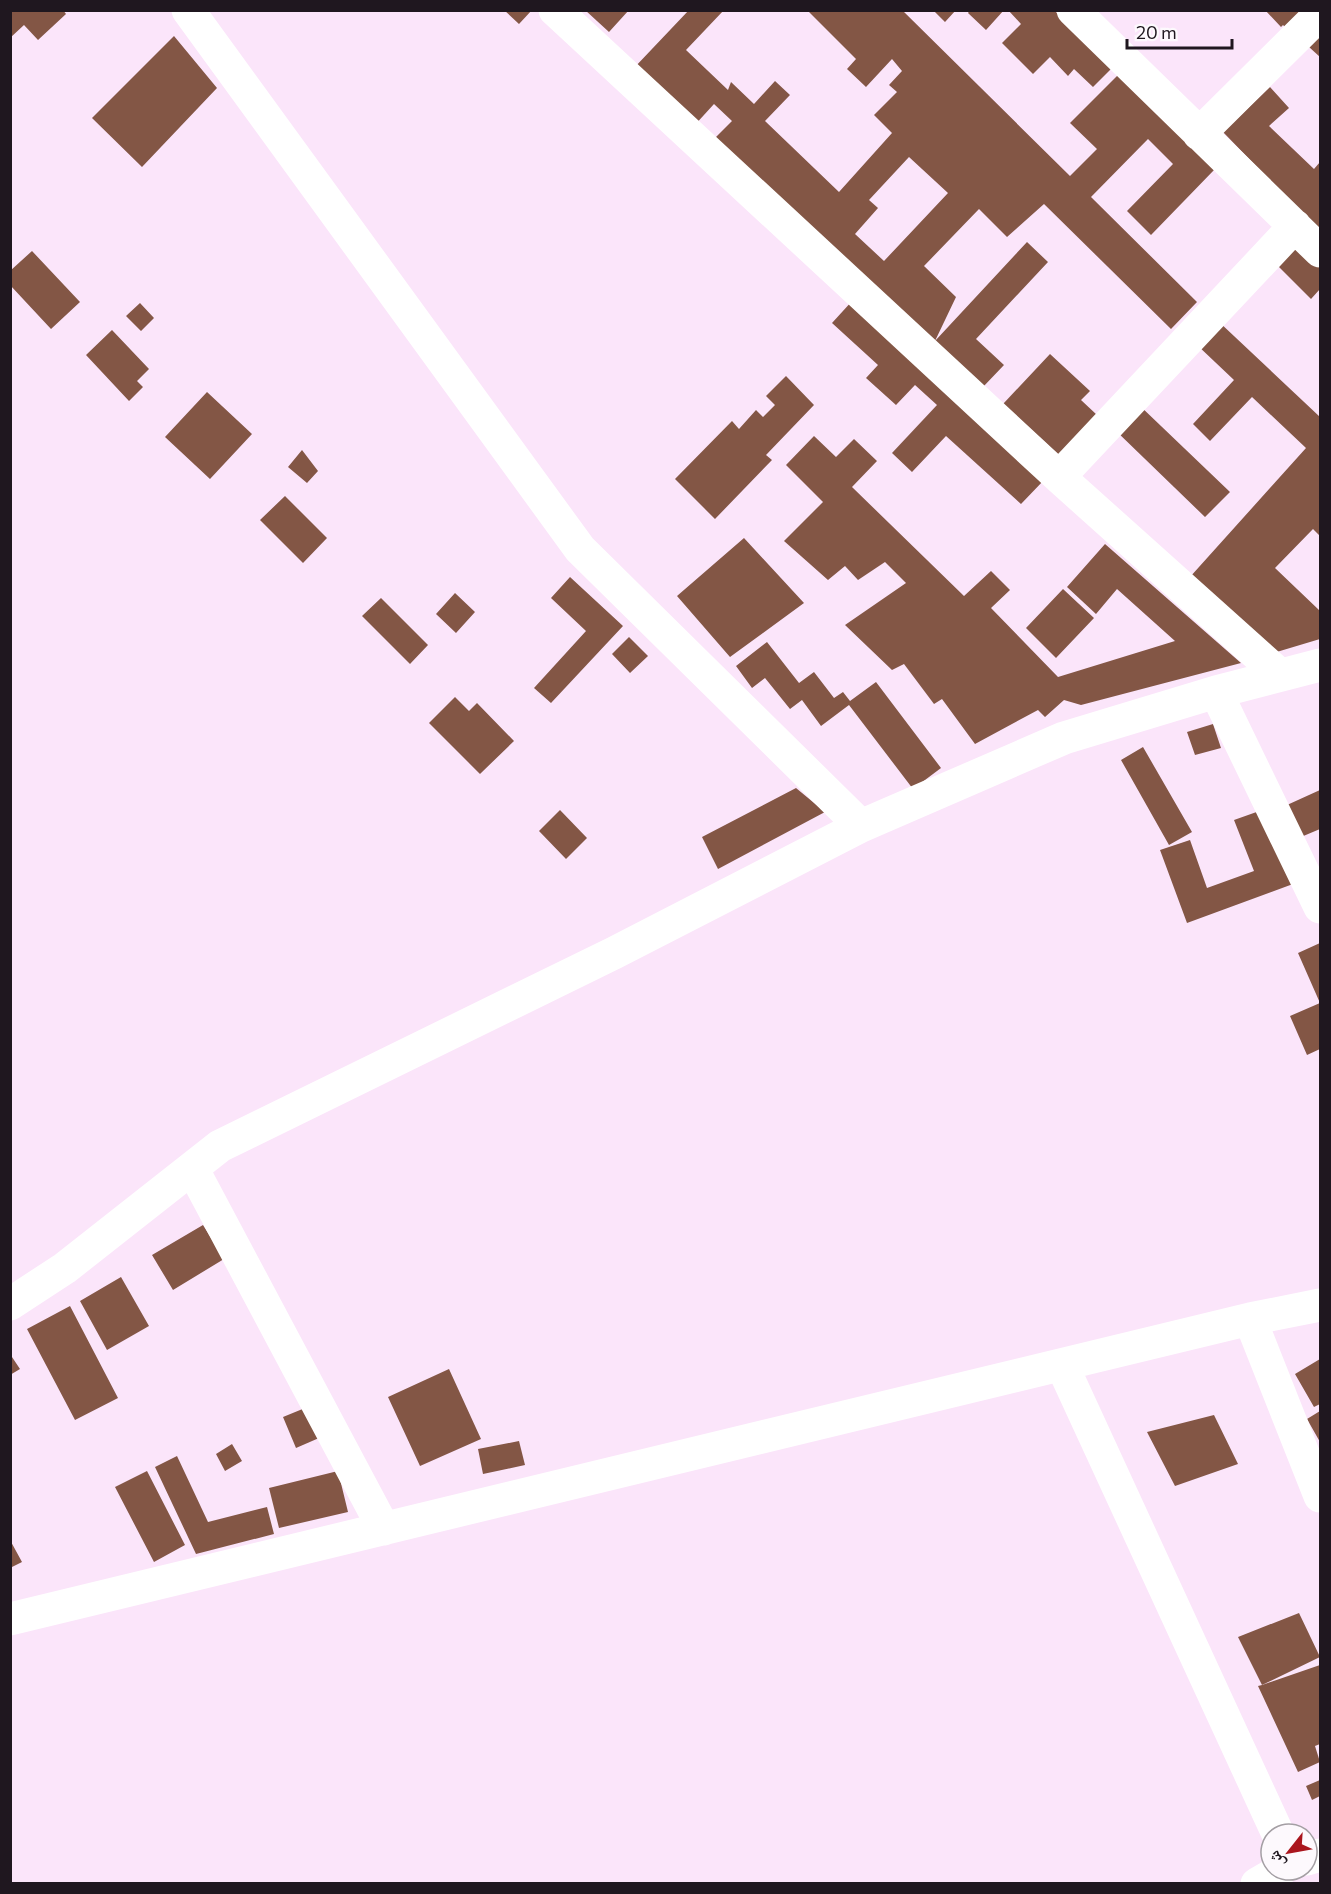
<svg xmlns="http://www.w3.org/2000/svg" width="1331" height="1894" viewBox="0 0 1331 1894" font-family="Commissioner,'Noto Naskh Arabic',sans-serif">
<rect width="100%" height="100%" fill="#fbe5fa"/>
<path fill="#835645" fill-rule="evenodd" d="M10 10H63L66 14 38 40 24 25 10 38Z
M504 10H532L519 24Z
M585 10H629L609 32Z
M689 10H724L686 50 728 90 731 82 754 104 775 81 790 95 765 121 839 192 892 133 874 115 897 92 889 85 902 71 892 59 866 87 847 69 856 59 807 10H902L1070 176 1097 149 1070 123 1119 74 1215 169 1151 235 1127 211 1173 164 1148 139 1091 197 1197 302 1171 329 1044 204 1007 237 979 209 924 266 956 297 935 341 715 138 732 121 714 104 693 127 633 69ZM909 157 948 193 884 261 855 234 878 208 869 200Z
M933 10H956L945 22Z
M970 10H1004L986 30 968 13Z
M1008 10H1054L1112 68 1093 87 1074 69 1068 76 1050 57 1033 74 1002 43 1021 24Z
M1265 10H1312L1289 31 1283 25 1281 27Z
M1320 34V57L1309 47Z
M174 36 217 88 142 167 92 118Z
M1270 87 1289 108 1269 126 1314 169 1320 162V232L1223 132Z
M1027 242 1048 262 976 339 1004 365 983 387 935 341Z
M1298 242 1320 265V289L1311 299 1276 264Z
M32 251 80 302 51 329 10 285V271Z
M853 300 1045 479 1021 504 946 436 912 472 892 453 937 405 915 385 896 405 866 378 878 365 832 323Z
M140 303 154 318 141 331 126 316Z
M1218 321 1320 417V536L1313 529 1275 568 1319 610 1320 608V639L1270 654 1190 577 1306 448 1252 397 1210 441 1193 424 1234 380 1196 344Z
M112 330 149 369 137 381 143 387 129 401 86 355Z
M1050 354 1090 391 1081 400 1097 415 1060 456 1003 404Z
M786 376 814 405 766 455 772 460 715 519 675 479 732 421 739 429 756 410 763 417 775 405 766 396Z
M207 392 252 434 210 479 165 437Z
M1138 404 1230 492 1205 517 1114 429Z
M814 436 836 457 854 439 877 461 852 487 964 596 991 571 1010 590 991 608 1058 677 1175 641 1117 589 1096 614 1067 587 1105 544 1241 663 1081 705 1064 700 1045 717 1038 710 975 744 942 699 934 704 904 664 892 670 845 625 906 583 885 562 858 580 845 566 828 580 784 541 823 502 786 465Z
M302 450 318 471 307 483 288 467Z
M285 496 327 538 303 563 260 520Z
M744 538 804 603 730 657 677 596Z
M570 577 623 626 551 703 534 688 586 631 551 598Z
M1063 589 1094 618 1056 658 1026 628Z
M455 593 475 612 456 633 436 614Z
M381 598 428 645 410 664 362 616Z
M629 637 648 656 630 673 612 654Z
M767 642 799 683 814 672 834 698 843 692 850 701 876 682 941 768 913 789 849 705 821 726 802 700 790 709 765 678 752 688 736 666Z
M455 697 469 711 477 703 514 741 480 774 429 723Z
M1213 724 1221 748 1195 755 1187 732Z
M1143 747 1192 832 1169 845 1121 760Z
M796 788 825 812 718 869 702 837Z
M1320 790V829L1301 837 1287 805Z
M1265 809 1293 884 1187 923 1160 850 1190 840 1207 888 1254 871 1234 820Z
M560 810 587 838 566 859 539 831Z
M1320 943V1049L1307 1055 1290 1016 1320 1003 1298 953Z
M203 1225 224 1259 173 1290 152 1255Z
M121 1277 149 1326 107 1350 80 1301Z
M70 1306 118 1398 75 1420 27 1329Z
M10 1354 20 1369 10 1375Z
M1320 1359V1404L1314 1407 1295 1374Z
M449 1369 481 1439 420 1466 388 1397Z
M305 1408 319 1438 296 1448 283 1417Z
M1320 1411V1442L1307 1419Z
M1214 1415 1238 1464 1175 1486 1147 1432Z
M519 1441 525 1465 483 1474 478 1449Z
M232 1444 242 1461 225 1471 216 1454Z
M177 1456 208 1522 267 1507 274 1534 196 1554 155 1467Z
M147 1471 185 1545 154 1562 115 1487Z
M338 1471 348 1512 279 1528 269 1488Z
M10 1540 22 1562 10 1568Z
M1299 1613 1320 1657 1262 1685 1320 1665V1744L1315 1746 1320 1762 1298 1772 1258 1686 1262 1685 1238 1637Z
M1320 1780V1796L1312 1800 1306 1786Z"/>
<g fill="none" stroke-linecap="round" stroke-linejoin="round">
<path stroke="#fff" stroke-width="33" d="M188 10 580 549 861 826
M555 10 1059 477
M1073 10 1320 251
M1199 134 1320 14
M1280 675 1059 477 1295 226
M1216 692 1320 907
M192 1168 384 1529
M10 1304 65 1268 220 1146 614 953 861 826 1064 738 1216 692 1320 665
M1250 1319 1320 1496
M1062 1365 1278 1834
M10 1619 1250 1319 1320 1305
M1307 1859 1320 1855
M1257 1884 1281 1870"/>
</g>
<rect width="1331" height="1894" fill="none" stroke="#1f171f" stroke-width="24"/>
<g transform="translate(1289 1852) rotate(239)"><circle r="28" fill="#fdf9fd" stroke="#a49fa4" stroke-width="1.5"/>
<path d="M0-4.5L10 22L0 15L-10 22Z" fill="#aa161e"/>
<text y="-9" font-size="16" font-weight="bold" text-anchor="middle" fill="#1f171f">ش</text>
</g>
<path d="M1127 39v9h105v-9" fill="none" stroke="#1f171f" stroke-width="3"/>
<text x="1136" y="39" font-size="18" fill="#1f171f" stroke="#fdf9fd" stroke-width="4.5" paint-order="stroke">20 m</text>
</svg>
